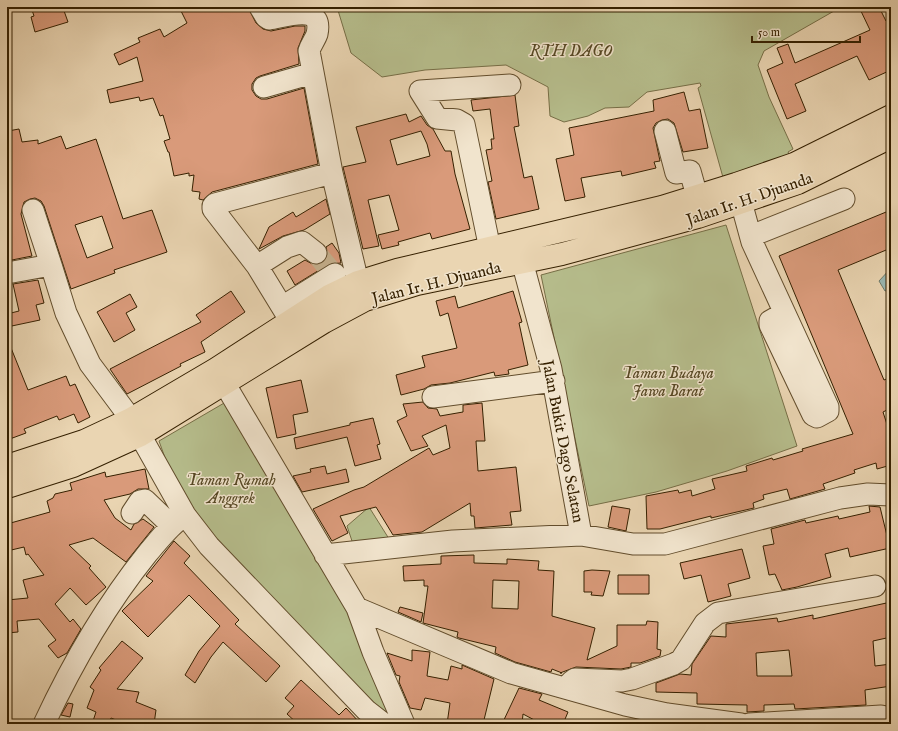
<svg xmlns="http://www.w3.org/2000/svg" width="898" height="731" viewBox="0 0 898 731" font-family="'IM FELL English',serif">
<rect width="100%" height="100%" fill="#ead5b2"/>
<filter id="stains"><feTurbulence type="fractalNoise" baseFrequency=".005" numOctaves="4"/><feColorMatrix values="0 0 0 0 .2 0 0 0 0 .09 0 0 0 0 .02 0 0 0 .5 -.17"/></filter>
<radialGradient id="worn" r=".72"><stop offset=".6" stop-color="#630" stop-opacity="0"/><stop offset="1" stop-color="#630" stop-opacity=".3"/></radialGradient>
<path fill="#b6bd8c" stroke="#766e46" d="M337 7H841L764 51 758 65 769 97 793 149 788 152 789 154 724 181 698 88 701 86 700 83 647 92 629 107 605 108 588 116 564 122 550 116 548 87 506 65 425 70 382 77 351 53Z
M726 225 797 446 727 471 656 492 589 506 541 275Z
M231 399 353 608 401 724H389L212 542 169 469 159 441Z
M369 507 391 542 354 547 347 526Z"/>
<path fill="#99b8b3" stroke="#717b6b" d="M891 268V289L885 291 879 281Z"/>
<path fill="#d99a7a" stroke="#352000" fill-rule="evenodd" d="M31 7H56L57 10 63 8 68 22 35 32 31 17 34 16Z
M179 7H248L256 23 263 29 271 31 295 26H305V31L298 48 299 64 260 76 256 78 252 84V90L256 96 261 99H267L304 88 318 164 212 192 203 200 199 199 200 192 192 191 194 175 189 176V173L174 176 169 152H168L164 141 170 139 163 115 160 116 153 98 140 101 139 97 110 103 107 90 143 81 137 57 119 65 114 54 140 42 138 38 160 29 164 37 187 23Z
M859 7H879L886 21 891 12V70L869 80 857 56 795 84 806 111 787 119 767 70 783 63 777 48 788 44 795 63 870 30Z
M684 92 689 111 700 109 708 148 683 152 674 123 668 119 662 120 656 123 653 128 660 161 654 162 656 168 622 176 621 171 581 178 585 197 565 201 556 159 574 155 569 128 654 111 653 100Z
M515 95 519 126 514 127 524 178 532 176 539 209 496 219 488 182 492 181 486 150 492 149 491 139H494L490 109 473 111 471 100Z
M406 114 409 122 421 116 427 125 433 129 445 151H451L455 174 470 229 432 239 430 233 398 242 399 245 382 249 378 235 399 230 389 195 368 200 379 246 363 249 343 167 366 162 356 127ZM421 131 427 144 430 156 397 165 390 140Z
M19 129 22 142 38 140V144L61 136 66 149 96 139 123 219 152 210 167 252 114 270 115 273 71 289 44 206 41 201 35 198 30 199 24 202 21 214 32 256 7 261V196H10L7 184V140L9 139 8 131ZM102 216 113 248 87 258 75 225Z
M326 199 330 214 304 230 283 236 259 249 269 227 293 212 296 217Z
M891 210V248L838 270 884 380 891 377V408L883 412 891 437V465L877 469 876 463 854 470 855 473 823 484 825 489 790 499 787 489 763 495 764 499 753 503 754 508 711 518V516L660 529H647L646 496 678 490 679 493 691 490 692 496 715 489 712 479 747 471 746 466 772 458 773 460 803 451 802 449 853 434 779 256Z
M332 243 339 253 341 263 329 264 295 285 287 271 305 260 314 265 321 264 326 260 328 255 326 247Z
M38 280 44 303 36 305 40 320 7 327V314L19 311 13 284Z
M231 291 245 312 201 342 205 352 180 364 181 366 127 394 110 369 201 322 196 315Z
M513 291 522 322 519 323 528 365 508 370 509 374 495 376 494 372 450 383 431 385 424 389 401 395 396 375 425 367 422 356 457 348 448 313 440 316 436 301 455 296 458 308Z
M130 294 137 307 126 313 135 330 114 342 97 312Z
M7 338 28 390 66 376 70 386 75 384 90 417 78 423 74 414 59 420 57 416 24 429 26 433 7 440Z
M301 380 308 412 293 415 296 434 277 438 266 388Z
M423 402 428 408 437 409 440 416 463 412V405L482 403 485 441H476L478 471 516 467 521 511 510 512 512 525 475 528 474 516H471L470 503 422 532 393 535 376 507 340 516 348 533 332 541 313 509 354 490 364 487 429 448 433 455 450 448 446 425 422 436 428 446 411 451 397 421 407 416 403 404Z
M373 418 380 444 377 445 381 459 355 466 347 437 296 449 294 438 350 425V423Z
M325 466 327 474 346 469 349 482 302 492 293 476 311 472 310 469Z
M145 469 149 489H138L130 494 104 500 115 518 131 530 134 524 143 519 154 527 126 562 93 538 69 545 91 566 89 568 106 587 86 605 70 588 55 604 70 622 73 619 81 629 67 653 58 658 48 646 56 640 39 619 17 621 18 632 7 633V600L28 598 23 580 44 575 28 554 26 555 24 547 7 551V524L50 512 47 501 53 498 55 494 72 490 70 483 105 472 106 477Z
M612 506 630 509 626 531 608 527Z
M869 506 880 507 890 548 850 557 848 548 825 554 831 577 797 587 782 590 775 574 769 575 763 546 774 544 771 529 805 520 806 523 838 516 839 519 870 512Z
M174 541 190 556 184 563 239 620 235 624 280 666 266 682 223 642 211 657 195 683 185 675 199 651 220 626 189 595 148 637 122 611 153 581 146 576Z
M742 549 750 578 728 584 731 596 708 602 701 575 684 579 680 563Z
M474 555V563L507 564V559L539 561 538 570 554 571 552 616 595 628 587 660 617 646V625H646L647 621 658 622 657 649 661 650 660 656 640 663H631V667L621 669 576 667 560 673H562L552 669 551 672 515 662 495 653 496 647 459 638 457 637 458 632 423 623 428 586H424V580L404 581 403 566 441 564V556ZM493 580 519 581 518 609 492 608Z
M592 570 610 571 603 596 591 595 592 592H584V571Z
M618 575H649V594H618Z
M891 602V637L873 641 875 666 891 664V686L865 690 866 705 795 709 794 704 764 705V711L747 712V705L697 704V693L656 692V683L680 674 691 675 692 664 711 636 726 637V624L777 618 778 622 813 615V619ZM789 650 792 676H757L756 653Z
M400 607 423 613 421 622 398 612Z
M122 641 143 658 117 689 139 692 136 702 156 710 154 724H126L111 718 108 724H92L96 712 87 708 94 690 90 687 101 670 99 668Z
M412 650 430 652 427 676 448 680 451 666 462 669V665L494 679 483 724H447L450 703 425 698 421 710 410 708 399 682 400 676 396 675 387 653 412 661Z
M301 680 339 715 346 708 361 724H298L287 714 294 706 285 698Z
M519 688 542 694 539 700 568 712 563 724H552L542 720 540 723 523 714 522 724H502Z
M68 703 73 704 70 717 61 715Z"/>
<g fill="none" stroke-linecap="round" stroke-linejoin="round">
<path stroke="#c6b18e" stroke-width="21" stroke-dasharray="21 10" stroke-linecap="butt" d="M316 253 330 270"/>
<defs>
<path id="minor" d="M260 7 266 17 269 19C285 17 324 2 317 34 315 40 311 44 309 51L332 173 358 282
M264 87 313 73
M665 131 676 173 690 171 697 196 698 213
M737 187 752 242 828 407V411L817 417 813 415 770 325V321L784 313
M33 210 51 265
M751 236 844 199
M490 249 464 124 457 120 437 118 420 91 510 85
M522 261 551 369 581 535
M257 266 287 247 302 242 316 253
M7 273 51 265 66 313 90 364 131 419 185 515 209 546 366 710 384 724
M282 307 335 274
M290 320 257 266 213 209V206L215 204 332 173
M216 369 357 608 373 652 404 724
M433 397 554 381
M132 513 140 501 145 500 171 525
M325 555 453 541 581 535 633 544H665L840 498 868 494 891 495
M357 608 511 673 625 705 667 714 741 724
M569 689 571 682 575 679 622 681 632 679 674 664 681 660 705 623 718 613 875 586
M44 724C72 664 106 605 147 554 159 540 169 526 185 515
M749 724 881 716 891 718"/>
<path id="major" d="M7 466 84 441 131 419 216 369 329 296 358 282 397 270 662 207 736 184 794 164 891 116
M7 487 73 466 141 435 324 322 365 300 417 284 562 254 698 217 798 183 891 137"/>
</defs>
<use href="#minor" stroke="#624d2c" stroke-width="23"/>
<use href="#major" stroke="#352000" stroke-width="24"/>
<use href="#minor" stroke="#f1e4cd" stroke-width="21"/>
<use href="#major" stroke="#ead5b2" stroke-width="22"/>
</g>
<g text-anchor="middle" stroke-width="3" stroke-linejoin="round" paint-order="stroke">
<g font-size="16" font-style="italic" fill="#554723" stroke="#f1e4cd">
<text x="571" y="56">RTH DAGO</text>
<text x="668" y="378">Taman Budaya<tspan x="668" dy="18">Jawa Barat</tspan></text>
<text x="231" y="485">Taman Rumah<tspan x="231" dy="18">Anggrek</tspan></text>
</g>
<g font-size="16" fill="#352000" stroke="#f1e4cd">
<text transform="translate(749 198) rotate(-19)" y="6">Jalan Ir. H. Djuanda</text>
<text transform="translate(436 282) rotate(-14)" y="6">Jalan Ir. H. Djuanda</text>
<text transform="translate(564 441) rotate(79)" y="6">Jalan Bukit Dago Selatan</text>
</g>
</g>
<rect width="898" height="731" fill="none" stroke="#ead5b2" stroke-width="24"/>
<rect x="8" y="8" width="882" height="715" fill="none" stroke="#352000" stroke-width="2"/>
<rect x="12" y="12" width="874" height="707" fill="none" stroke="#352000"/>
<path d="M752 36v6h108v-6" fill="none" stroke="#352000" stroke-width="2"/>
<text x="758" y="36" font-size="12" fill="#352000" stroke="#f1e4cd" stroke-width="3" paint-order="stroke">50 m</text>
<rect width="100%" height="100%" filter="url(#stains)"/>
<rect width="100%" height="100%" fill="url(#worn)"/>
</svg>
